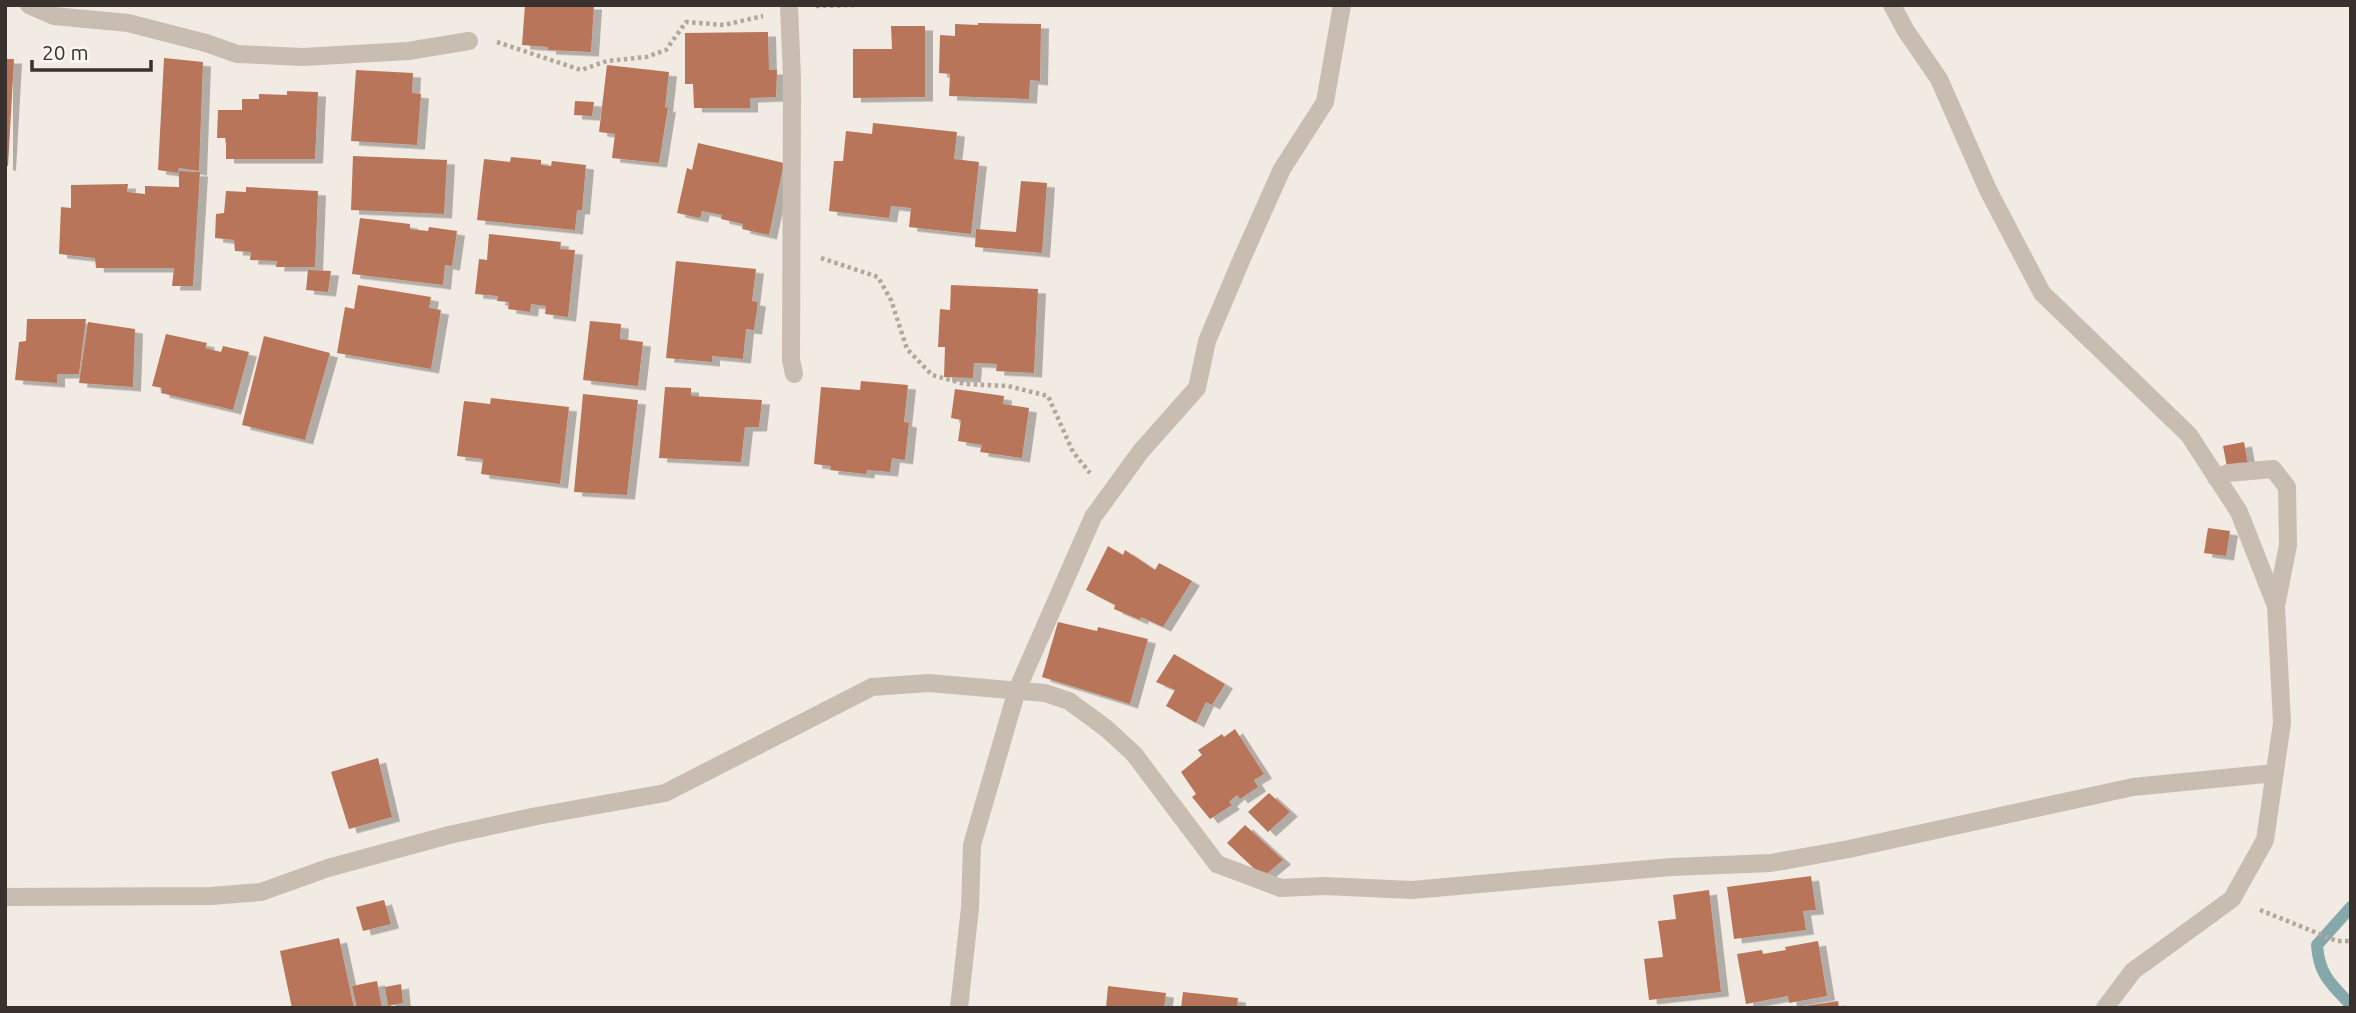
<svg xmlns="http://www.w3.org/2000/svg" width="2356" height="1013" viewBox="0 0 2356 1013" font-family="Ubuntu,sans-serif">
<defs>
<filter id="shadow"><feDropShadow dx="8" dy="4.5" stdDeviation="0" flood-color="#0004"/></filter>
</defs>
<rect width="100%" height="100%" fill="#f1ebe3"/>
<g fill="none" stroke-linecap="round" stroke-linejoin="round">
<path stroke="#85a8ab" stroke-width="12" d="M2351 907 2317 945C2319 975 2331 984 2351 1005"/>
</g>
<path fill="#b8755a" filter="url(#shadow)" d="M525 5H594L591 52 548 50V47L522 45Z
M978 23 1041 24 1040 81 1030 80 1029 99 949 96 950 74 939 73 940 35 955 36V24L978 25Z
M891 26H925V97L853 98V49H892Z
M768 32 769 70H777L776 97 750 98V108H694L693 84H685V33Z
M164 58 203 62 199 171 179 168 178 173 158 170Z
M5 59H14L8 166H5Z
M607 65 669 72 665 108 668 107 659 163 612 158 615 134 599 132Z
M356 70 413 73 412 93 421 94 417 145 351 141Z
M287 91 318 92 315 159H226V138H217L218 110H242V99H259V94L287 95Z
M575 101 594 102 592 116 574 115Z
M873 123 957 132 954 159 979 162 971 234 909 227 911 208 891 206 889 218 829 211 834 161H843L846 131 872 134Z
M698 143 784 163 769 235 742 229 743 224 721 219 722 215 702 211 700 218 677 213 687 168 692 170Z
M353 156 447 160 444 214 351 210Z
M511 157 541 160V165L551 166 552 161 586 165 582 210H577L575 230 477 220 484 159 510 162Z
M179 171 200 172 193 286H172L174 268H96L95 258 59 254 61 207 71 208V185L128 184 127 192 145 194V186L179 187Z
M1021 181 1047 183 1042 253 975 247 976 229 1016 232Z
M246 187 318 191 315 267H276L277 261 250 260 251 252 235 251 234 240 215 238 216 214 224 213 226 191 246 192Z
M360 218 410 224V229L428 231 429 227 457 231 452 266 445 265 443 285 352 274Z
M489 234 561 242 560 249 575 250 568 317 545 314 546 306 531 304 530 312 508 309 509 302 497 301 498 296 475 294 479 259 487 260Z
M676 261 756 269 752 301 758 302 754 330 746 329 743 359 712 356V362L666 358Z
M308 270 331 271 328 292 306 290Z
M358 285 431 297 429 308 441 310 431 369 337 353 345 307 354 309Z
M951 285 1038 289 1034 373 996 371 997 364 974 363 973 378 944 377 945 347H938L940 309 950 310Z
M27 319H86L79 374H57V383L15 380 19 342 26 341Z
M590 321 621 324 620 339 643 342 638 386 583 380Z
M88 322 135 329 133 387 79 383Z
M166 334 207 343 205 348 221 352 223 346 249 352 233 410 161 393 162 388 152 386Z
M264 336 330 353 305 440 242 425Z
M861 381 908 385 904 422 909 423 905 460 892 458 890 472 867 470 866 474 830 470 831 466 814 464 821 387 860 390Z
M665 387 691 388V396L762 400 759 427H745L741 462 659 458Z
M955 389 1004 396 1003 404 1029 408 1022 458 980 452 982 445 958 441 961 420 951 418Z
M583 394 638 400 627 495 574 492Z
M491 398 569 407 560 484 481 474 483 459 457 456 464 401 490 404Z
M2244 442 2248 464 2227 467 2223 446Z
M2208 528 2230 531 2226 556 2204 553Z
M1108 546 1123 555 1125 550 1155 570 1159 563 1192 581 1163 627 1141 617 1140 620 1114 609 1115 605 1086 590Z
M1058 622 1097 631 1098 627 1148 639 1130 704 1042 677Z
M1174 654 1225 684 1212 705 1206 702 1196 723 1166 706 1175 690 1156 682Z
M1235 729 1264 774 1254 780 1258 787 1240 799 1237 795 1229 802 1232 805 1210 819 1192 797 1196 794 1181 772 1202 755 1198 750 1222 734 1224 737Z
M378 758 392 817 349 829 331 772Z
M1269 793 1290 812 1268 832 1248 812Z
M1245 825 1283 860 1263 877 1227 843Z
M1811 876 1816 910 1803 911 1806 930 1734 939 1727 887Z
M1709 890 1721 992 1649 1000 1644 959 1663 957 1658 921 1676 919 1673 895Z
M384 900 391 924 363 931 356 907Z
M339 938 354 1008H292L280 951Z
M1818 941 1827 996 1789 1003 1788 996 1746 1004 1737 954 1762 950 1763 954 1786 950 1785 947Z
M377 981 382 1008H357L352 986Z
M401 984 403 1003 388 1006 385 987Z
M1108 986 1166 993 1164 1008H1106Z
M1183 992 1238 998 1237 1008H1181Z
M1838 1001 1839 1008H1805V1006Z"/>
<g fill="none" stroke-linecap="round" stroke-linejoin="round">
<path stroke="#b4a79a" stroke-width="4.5" stroke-dasharray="3.5 3.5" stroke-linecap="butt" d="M816 6 858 5
M497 42 581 70 607 61 646 57 666 50 686 22 724 25 763 16
M821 258 878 277 891 300 907 349 932 375 965 384 1008 386 1048 396 1073 452 1090 473
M2260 910 2337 941H2351"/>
<path stroke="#c9bcb0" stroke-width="18" d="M29 5 54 16 128 23 206 43 237 54 303 57 408 51 469 41
M789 5 792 79 791 360 794 374
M1892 5 1906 31 1939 79 1988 190 2042 293 2189 435 2239 512 2276 606 2282 723 2265 840 2232 899 2133 971 2105 1008
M2216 478 2228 473 2273 469 2287 487 2288 545 2276 606
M5 897 211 896 261 892 328 868 449 835 537 816 665 793 872 687 929 683 1045 693 1069 701 1107 729 1134 754 1217 864 1281 888 1324 886 1412 890 1671 867 1771 863 1849 849 2133 787 2275 773
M959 1008 970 908 972 845 1017 690 1093 517 1141 451 1197 388 1207 341 1243 256 1282 169 1325 102 1342 5"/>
</g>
<rect width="2356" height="1013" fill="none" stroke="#39312d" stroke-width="14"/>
<path d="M32 60v10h119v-10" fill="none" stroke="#39312d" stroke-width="3.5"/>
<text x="42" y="60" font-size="21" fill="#39312d" stroke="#f9f5ef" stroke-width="5" paint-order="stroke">20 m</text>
</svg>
